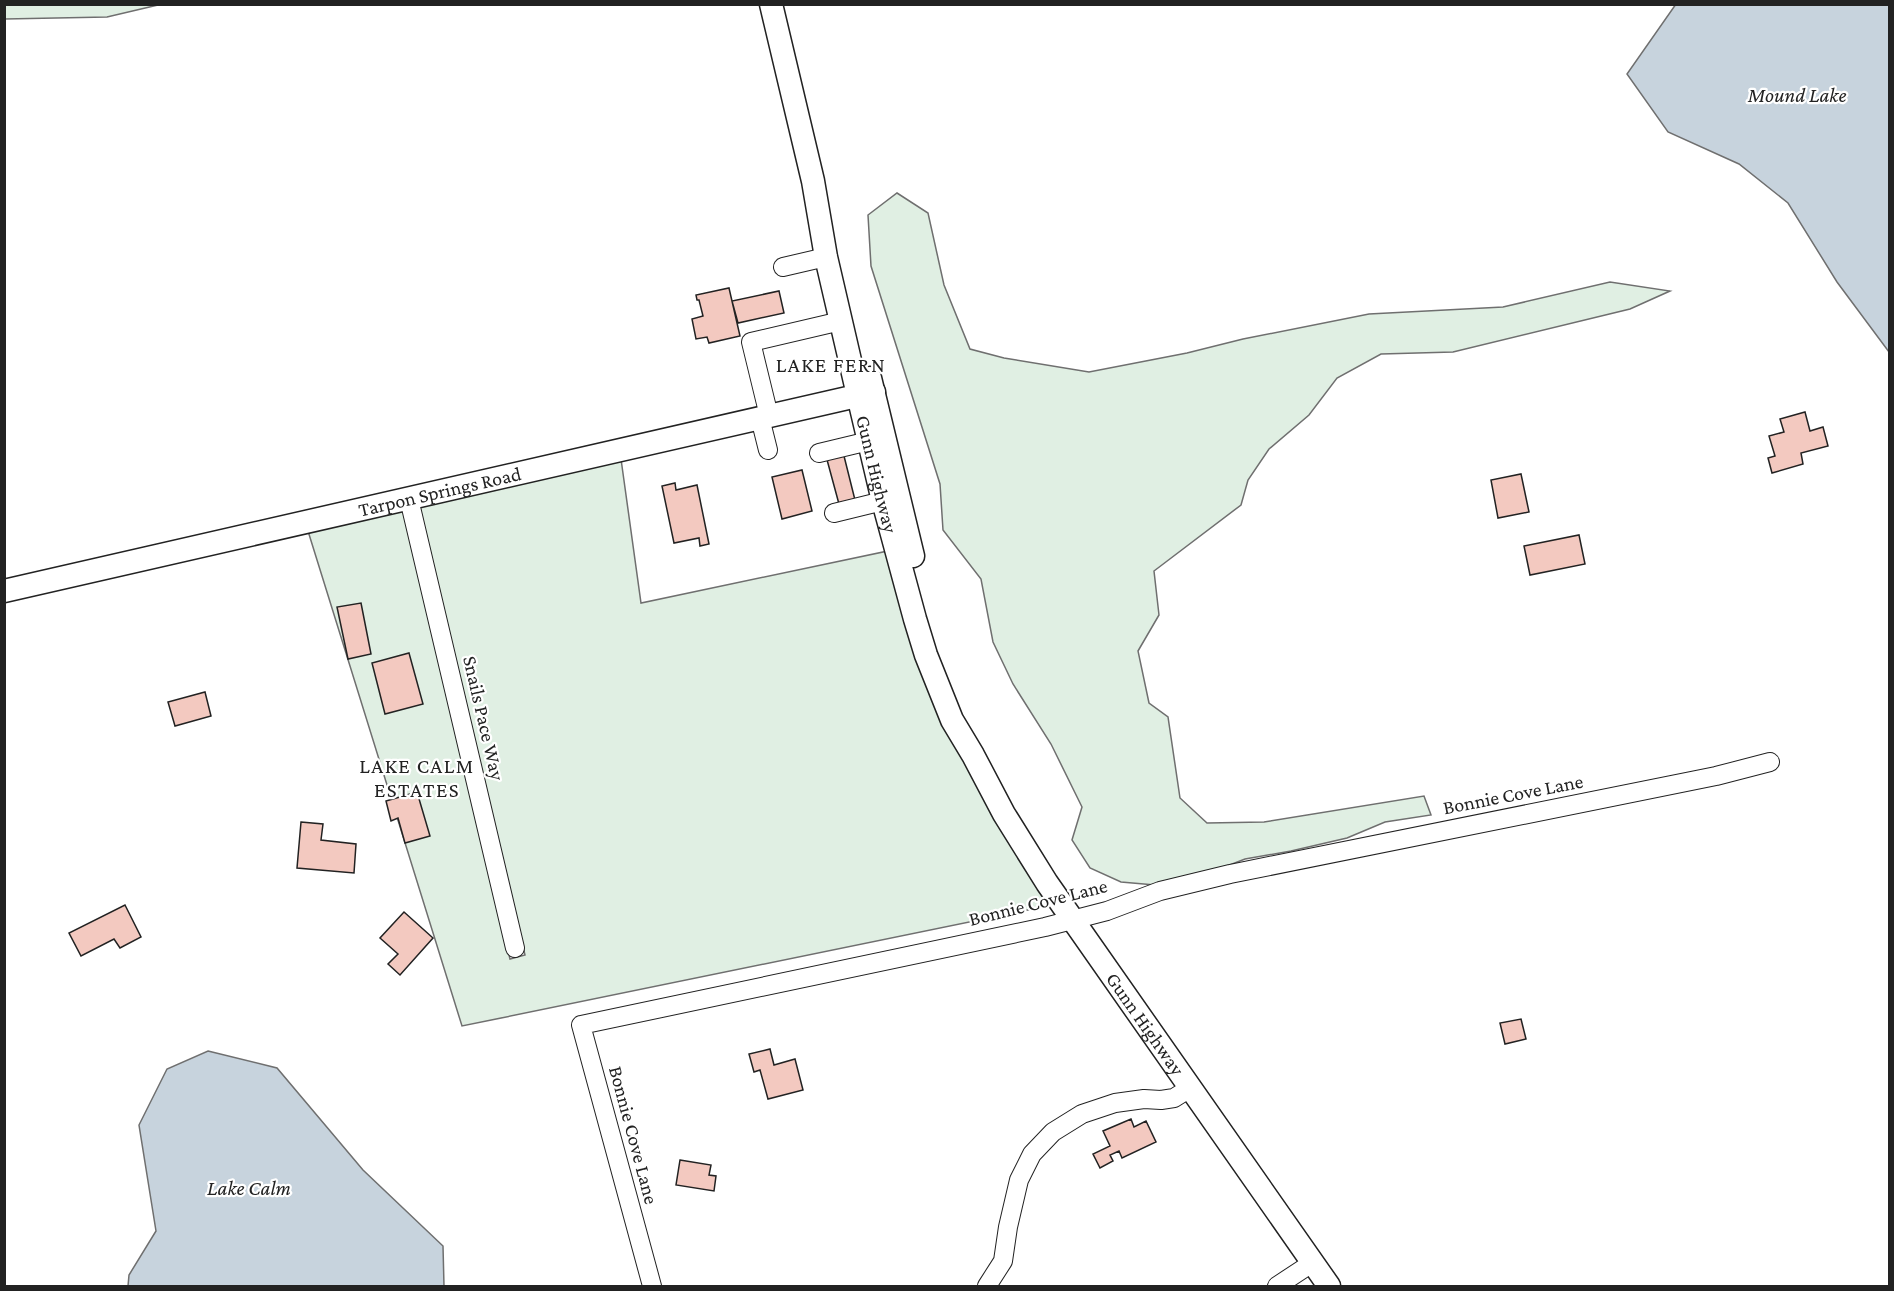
<svg xmlns="http://www.w3.org/2000/svg" width="1894" height="1291" viewBox="0 0 1894 1291" font-family="'Crimson Pro',serif">
<rect width="100%" height="100%" fill="#fff"/>
<path fill="#e0efe3" stroke="#6f6f6f" stroke-width="1.5" d="M4 5 5 4 158 5 107 17 5 19Z
M897 193 928 213 944 285 970 349 1004 358 1089 372 1187 353 1243 339 1369 314 1503 307 1610 282 1670 291 1630 309 1453 352 1381 354 1337 378 1309 415 1269 449 1248 480 1241 505 1154 571 1159 615 1138 651 1149 703 1168 717 1180 798 1207 823 1264 822 1424 796 1431 815 1385 822 1347 838 1291 851 1245 859 1209 873 1178 887 1121 882 1090 868 1072 840 1082 807 1051 744 1013 684 993 642 981 579 943 530 940 484 871 266 868 215Z
M621 459 641 603 888 551 898 588 1052 905 462 1026 308 531 403 509 510 959 525 955 419 506Z"/>
<path fill="#c7d3dd" stroke="#6f6f6f" stroke-width="1.5" d="M1676 4 1889 5V352L1837 282 1788 203 1739 164 1668 132 1627 74Z
M208 1051 277 1068 363 1170 443 1246 444 1286H128L129 1275 156 1231 139 1125 167 1069Z"/>
<path fill="#f3c9c0" stroke="#222" stroke-width="1.5" d="M729 288 740 336 709 343 707 337 696 339 692 319 703 316 699 300H697L696 295Z
M779 291 784 313 738 323 732 301Z
M1805 412 1810 431 1823 427 1828 446 1801 453 1803 464 1772 473 1768 458 1775 456 1769 436 1784 432 1780 419Z
M843 452 855 500 839 504 826 456Z
M802 470 812 511 782 519 772 477Z
M1521 474 1529 512 1498 518 1491 480Z
M675 483 676 490 697 485 709 544 700 546 699 538 674 543 662 486Z
M1579 535 1585 564 1530 575 1524 546Z
M361 603 371 654 348 659 337 607Z
M409 653 423 704 385 714 372 663Z
M205 692 211 716 175 726 168 702Z
M417 792 430 836 405 843 398 818 391 821 386 801Z
M301 822 323 824 321 840 356 844 354 873 297 868Z
M125 905 141 937 120 948 114 939 81 956 69 933Z
M404 912 433 938 400 975 388 964 398 954 380 938Z
M1521 1019 1526 1039 1505 1044 1500 1023Z
M770 1049 774 1065 795 1059 803 1090 768 1099 760 1070 754 1072 749 1054Z
M1131 1119 1134 1127 1146 1121 1156 1142 1122 1158 1119 1151 1110 1155 1113 1161 1100 1168 1093 1154 1110 1146 1103 1131Z
M680 1160 711 1165 709 1175 716 1176 714 1191 676 1185Z"/>
<g fill="none" stroke-linecap="round" stroke-linejoin="round">
<defs>
<path id="minor" d="M783 267 826 257
M769 416 751 342 841 321
M760 418 768 450
M819 453 869 441
M409 499 515 948
M834 513 883 501
M652 1286 581 1025 1045 927 1107 911 1160 891 1230 874 1716 776 1770 762
M987 1286 1003 1261 1008 1227 1019 1180 1032 1154 1053 1132 1082 1114 1115 1103 1144 1099 1161 1100 1174 1098 1190 1088
M1277 1286 1312 1263"/>
<g id="major">
<path id="s1" d="M771 4 813 181 826 257 858 395 883 501 915 619 926 655 952 720 973 755 1004 814 1047 883 1329 1286"/>
<path d="M870 378 913 556"/>
<path id="s2" d="M4 591 874 392"/>
</g>
</defs>
<use href="#minor" stroke="#222" stroke-width="20"/>
<use href="#major" stroke="#222" stroke-width="25"/>
<use href="#minor" stroke="#fff" stroke-width="18"/>
<use href="#major" stroke="#fff" stroke-width="22"/>
</g>
<g text-anchor="middle" stroke-width="4.5" stroke-linejoin="round" paint-order="stroke">
<g font-size="20" fill="#222" stroke="#fff">
<text dy="7" stroke="none"><textPath href="#s1" startOffset="482">Gunn Highway</textPath></text>
<text dy="7" stroke="none"><textPath href="#s2" startOffset="447">Tarpon Springs Road</textPath></text>
<text transform="translate(484 718) rotate(77)" y="7">Snails Pace Way</text>
<text transform="translate(1513 794) rotate(-11)" y="7">Bonnie Cove Lane</text>
<text transform="translate(1038 902) rotate(-14)" y="7">Bonnie Cove Lane</text>
<text dy="7" stroke="none"><textPath href="#s1" startOffset="1100">Gunn Highway</textPath></text>
<text transform="translate(634 1135) rotate(75)" y="7">Bonnie Cove Lane</text>
</g>
<g font-size="21" font-style="italic" fill="#222" stroke="#fff">
<text x="1797" y="102">Mound Lake</text>
<text x="249" y="1195">Lake Calm</text>
</g>
<g font-size="21" letter-spacing="1.5" fill="#222" stroke="#fff">
<text x="831" y="372">LAKE FERN</text>
<text x="417" y="773">LAKE CALM<tspan x="417" dy="24">ESTATES</tspan></text>
</g>
</g>
<rect width="1894" height="1291" fill="none" stroke="#222222" stroke-width="12"/>
</svg>
